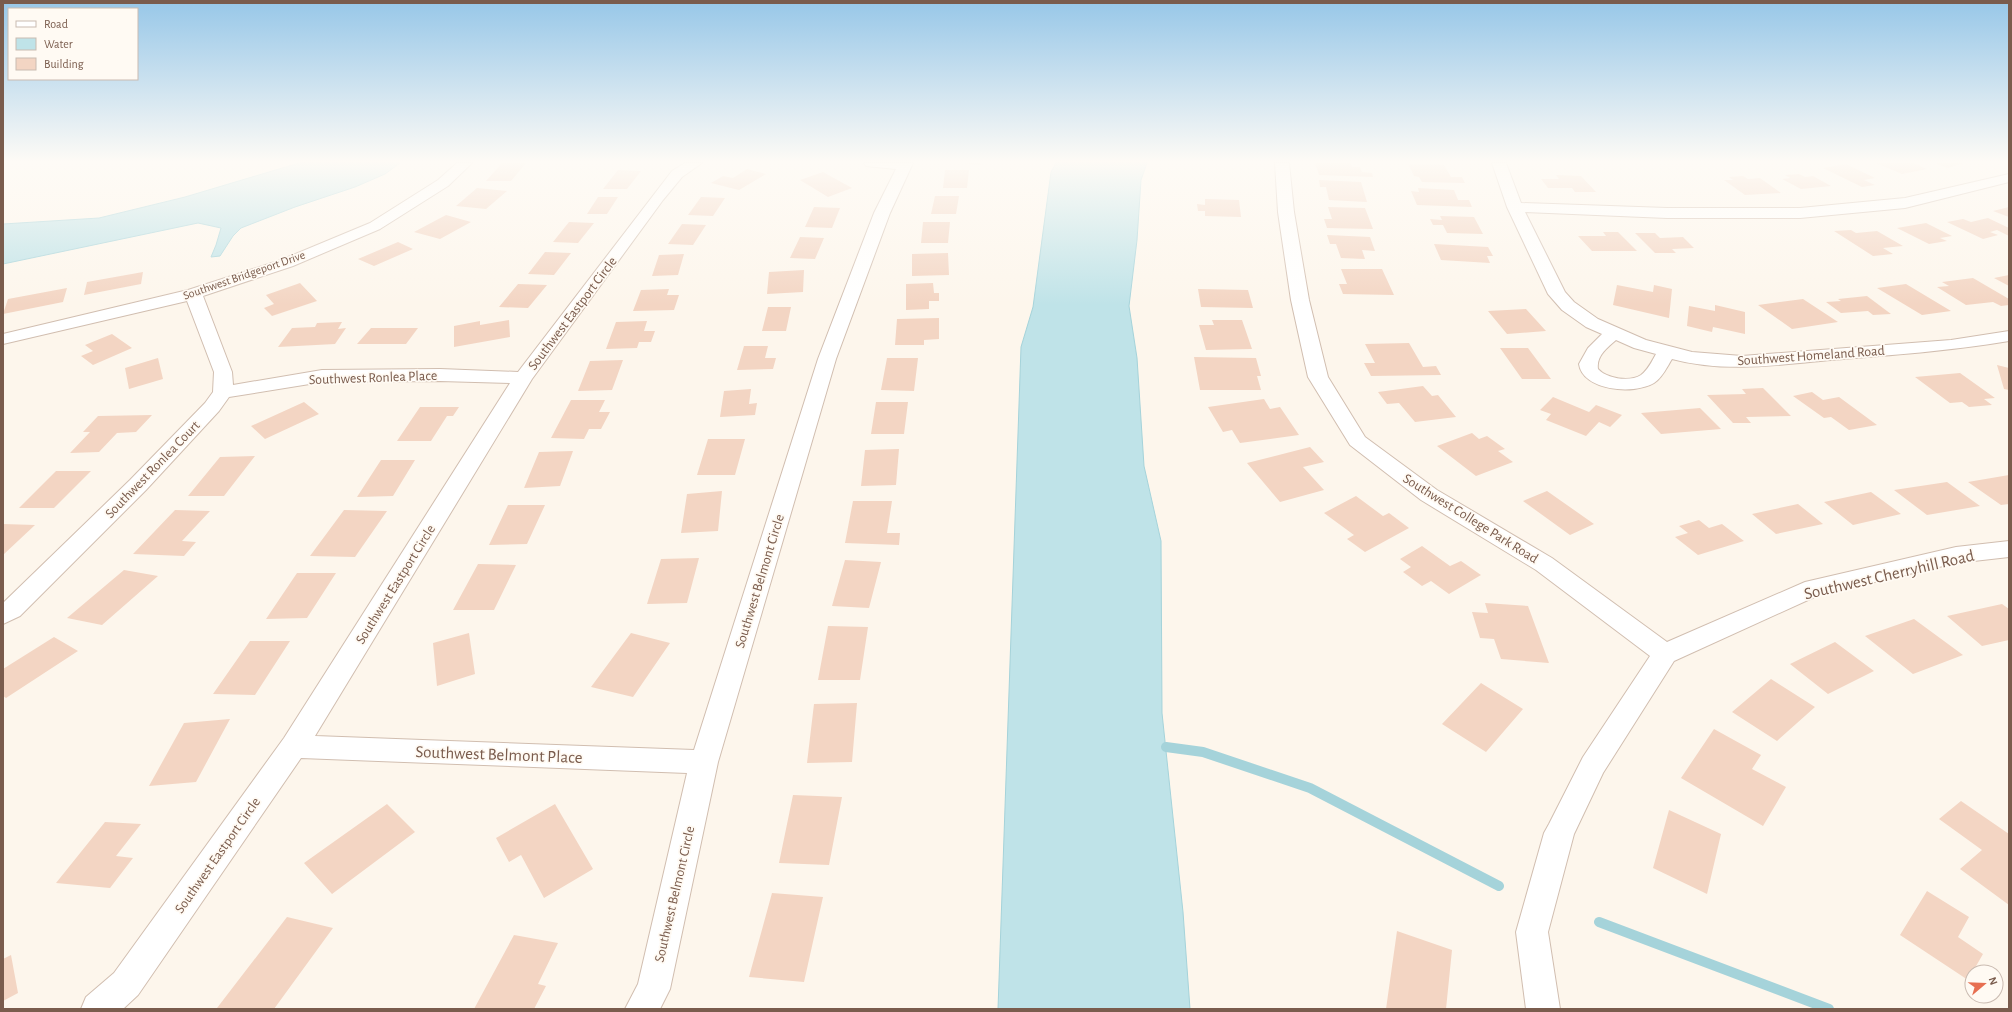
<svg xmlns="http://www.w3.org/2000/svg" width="2012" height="1012" viewBox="0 0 2012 1012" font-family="'Alegreya Sans',sans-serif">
<rect width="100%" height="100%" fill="#fdf6ec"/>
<path fill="#bfe3e8" stroke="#a5d3da" d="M299 163H400L385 174 355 187 295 207 241 228 233 236 220 256 211 257 216 245 221 228 198 223 3 264V224L99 218 185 197Z
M1056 163H1147L1141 180 1137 240 1129 306 1137 358 1144 466 1161 541 1162 713 1183 912 1190 1009H998L1021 347 1033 307 1051 172Z"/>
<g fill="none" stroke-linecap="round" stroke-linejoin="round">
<path stroke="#a5d3da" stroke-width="10" d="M1166 747 1203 752 1310 788 1499 886
M1599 922 1829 1009"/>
</g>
<path fill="#f3d5c3" d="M502 163H526L511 181H486Z
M961 163H981L980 165Z
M1315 163H1351L1352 167H1360L1362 172 1372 173 1373 177 1319 175Z
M1876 163H1913L1927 169 1902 174Z
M1934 163H1964L1948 168Z
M1408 164 1444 165 1451 177H1462L1465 183 1422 182 1419 177 1414 176Z
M1846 164 1875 178 1864 180 1875 185 1862 187 1823 168Z
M747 169 766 174 739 190 711 183 723 176 733 178Z
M618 170 641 171 627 189H603Z
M945 170H969L967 188H943Z
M823 172 852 188 828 197 800 180Z
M1799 174 1805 177 1813 176 1831 186 1801 189 1782 179 1790 178 1785 175Z
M1556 175 1581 176 1596 192H1575L1572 188H1548L1541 179H1559Z
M1743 176 1748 179 1760 178 1781 193 1745 195 1724 180H1733L1729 177Z
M1319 180 1361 182 1367 202 1329 200 1326 187H1320Z
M477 188 507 191 486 209 456 206Z
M1418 188 1454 190 1458 200H1469L1472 207 1417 205 1411 191 1419 192Z
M935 196H959L956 214H931Z
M598 197H618L607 214H587Z
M701 197 725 198 713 216 688 215Z
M1205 199 1239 200 1241 217 1205 216V211H1198L1197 204 1205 205Z
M814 207 840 208 832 228 805 227Z
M1328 207 1365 208 1373 229 1327 228 1324 219H1332Z
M2009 207V217L1993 211Z
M446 215 471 222 440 239 414 232Z
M1440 216 1474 217 1483 234 1447 233 1443 225H1433L1430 219 1442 220Z
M1988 218 2009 228V236L1997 230 1990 232 1998 235 1983 239 1947 222 1963 219 1971 222Z
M569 222 594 223 578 243 553 242Z
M923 222H950L948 243H921Z
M1926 223 1952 236 1940 238 1947 241 1929 244 1897 228Z
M682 224 706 225 693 245 668 244Z
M1851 230 1856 233 1877 231 1903 246 1883 248 1893 254 1873 256 1834 231Z
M1603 232H1618L1637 251H1592L1578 236H1606Z
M1635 233H1655L1660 238 1683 237 1694 248 1672 249 1676 253H1655Z
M1327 235 1370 237 1375 251 1362 250 1365 259 1341 258 1336 244H1330Z
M800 237 824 238 815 259 790 258Z
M398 242 413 249 374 266 358 259Z
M1434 244 1488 247 1493 256H1487L1490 263 1441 260Z
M545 252 571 253 554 275 528 274Z
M948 253 949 275 912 276V254Z
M684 254 678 275 652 276 659 255Z
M1341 269H1382L1394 295 1343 294 1339 284H1347Z
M804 270 803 292 767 294 769 272Z
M143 272 141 284 84 295 87 282Z
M2009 275V286L1994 278Z
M1973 278 2009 299V305L2001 306 1993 302 1966 305 1937 287 1949 286 1942 282Z
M300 283 317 301 272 316 264 308 274 304 266 295Z
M933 283 934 293H939V301H929V309L906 310V284Z
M518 284 547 285 528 308 499 307Z
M1906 284 1951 311 1922 315 1877 288Z
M1617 285 1653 292 1654 285 1672 289 1669 318 1613 305Z
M67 288 63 302 3 314 8 299Z
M669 289 667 295H679L674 310 633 311 641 290Z
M1198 289 1248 290 1253 308 1201 307Z
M1867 296 1891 314 1873 315 1868 311 1841 313 1826 302 1841 301 1838 299Z
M1803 299 1838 322 1792 329 1758 305Z
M1715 305 1745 312V334L1713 327 1712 332 1687 326 1689 306 1715 311Z
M768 307H791L786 331H762Z
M1526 309 1546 331 1507 334 1488 311Z
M939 318V339L924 340V345H895L897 319Z
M509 320 510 337 454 347V326L480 321V325Z
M1212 320H1242L1252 349 1206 350 1199 325H1214Z
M647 321 644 331H655L651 342H639L637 348 606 349 616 322Z
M342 322 338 329 346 328 335 344 278 347 292 328 315 327 317 323Z
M371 328H418L406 344H357Z
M112 334 132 348 93 365 81 356 93 351 85 345Z
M1409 343 1423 367 1436 366 1441 375 1371 376 1364 363H1375L1365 344Z
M744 346H768L765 358H776L773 369 737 370Z
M1500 348H1528L1551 379H1522Z
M1194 357 1256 358 1261 376H1257L1261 390H1200Z
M158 358 163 379 129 389 125 368Z
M887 358H918L914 391 881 390Z
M623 360 612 390 578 391 590 361Z
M1997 365 2009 368V390L2004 389Z
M1960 373 1995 398 1984 399 1992 405 1969 407 1962 402 1950 403 1915 377Z
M1423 386 1432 396 1438 395 1456 417 1415 422 1399 403 1387 404 1378 392Z
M1763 388 1791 416 1746 417 1751 423H1733L1707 395 1746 394 1742 389Z
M751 389 749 404 757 403 755 415 720 417 724 391Z
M1812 392 1823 400 1839 397 1877 425 1849 430 1831 417 1824 418 1793 396Z
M1553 397 1589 412 1596 405 1622 415 1610 427 1599 422 1586 436 1546 420 1551 414 1540 410Z
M1264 399 1270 409 1280 407 1299 435 1240 443 1232 430 1223 432 1208 407Z
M571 400H605L599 412H610L601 429H589L584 439 551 438Z
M304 402 319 414 265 439 251 426Z
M876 402H908L904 434H871Z
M420 407H459L453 416H447L431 441H397Z
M1700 408 1721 429 1661 434 1641 413Z
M152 415 136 432 117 433 99 452 70 453 90 432H83L98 416Z
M1472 433 1479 439 1487 436 1505 449 1498 451 1513 462 1476 476 1437 446Z
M708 439H745L735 475H697Z
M1310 447 1324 462 1303 467 1324 490 1280 502 1247 463Z
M899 449 896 485 861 486 865 450Z
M573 451 560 486 524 488 539 452Z
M255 456 224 496H188L220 457Z
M381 460H415L393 496 357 497Z
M56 471H91L54 508H19Z
M2009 475V504L2001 505 1968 482Z
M1947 482 1980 506 1927 515 1894 490Z
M722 491 718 531 681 533 687 494Z
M1547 491 1594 524 1570 535 1523 501Z
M1871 492 1901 514 1853 525 1824 502Z
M1356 496 1383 516 1389 513 1409 528 1365 552 1347 539 1354 535 1324 513Z
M853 501H892L887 533H900L899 545 845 543Z
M1798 504 1823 524 1776 534 1752 514Z
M508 505H545L527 544 489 545Z
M175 510 210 511 182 541 196 542 184 556 133 554Z
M344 510 387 511 355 557 310 556Z
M1699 520 1709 528 1722 524 1744 541 1698 555 1675 537 1688 533 1679 526Z
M3 524 35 525 3 555Z
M1422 546 1450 566 1461 561 1481 575 1449 594 1431 581 1422 586 1403 572 1411 567 1400 559Z
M699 558 687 603 647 604 661 559Z
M845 560 881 562 869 608 832 606Z
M478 564 516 565 494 610H453Z
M124 570 158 576 102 625 67 618Z
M297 573H336L307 618 266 619Z
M1485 603 1528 606 1549 663 1501 659 1494 639 1480 638 1472 612 1488 613Z
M2002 604 2009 609V640L1982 646 1947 616Z
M1914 619 1963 655 1913 674 1865 636Z
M828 626 868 627 860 680H818Z
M469 633 475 674 437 686 433 643Z
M631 633 670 643 633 697 591 687Z
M54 637 78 651 6 698 3 696V669Z
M250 641H290L255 695 213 694Z
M1835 642 1874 671 1828 694 1790 664Z
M1771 679 1815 707 1777 741 1732 712Z
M1481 683 1523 709 1486 752 1442 724Z
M857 703 852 762 807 763 814 704Z
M230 719 196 782 149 786 184 723Z
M1714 729 1761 755 1752 769 1786 787 1763 826 1681 778Z
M793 795 842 797 829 865 779 863Z
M1961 801 2009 834V905L1960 869 1982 850 1939 819Z
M387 804 415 832 332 894 304 863Z
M555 804 593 869 544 898 521 855 509 862 496 838Z
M1669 810 1721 834 1707 894 1653 868Z
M105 822 141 824 116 856 133 858 110 888 56 883Z
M1927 891 1969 917 1958 937 1983 954 1968 980 1900 935Z
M772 893 823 897 804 982 749 977Z
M287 917 333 928 274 1009 217 1008Z
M1397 931 1452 950 1446 1009H1386Z
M514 935 558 943 538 984 546 986 534 1009H474Z
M11 955 18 993 3 1001V959Z"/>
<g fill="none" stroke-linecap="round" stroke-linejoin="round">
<defs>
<path id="minor" d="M457 163H472L448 186 380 229 293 266 203 296 232 372 233 385 322 370 440 369 518 372 672 171 685 163H702L682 177 663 200 532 379 315 736 694 750 818 359 874 213 896 169 866 166 864 163H913L890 213 836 359 718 762 670 989 660 1009H625L638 984 687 773 301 758 138 995 123 1009H81L86 997 114 973 284 738 510 383 440 381 322 382 229 397 219 411 146 490 20 616 3 624V603L130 480 205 403 213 392 214 372 187 301 3 344V334L188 290 281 260 370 223 438 180Z
M1275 163H1289L1294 212 1309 300 1328 377 1365 437 1437 490 1552 558 1667 642 1805 582 1956 547 2009 541V557L1956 563 1819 595 1674 661 1603 773 1574 834 1548 932 1560 1009H1526L1516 932 1544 833 1549 824 1583 757 1650 656 1536 570 1421 500 1350 445 1308 377 1291 300 1278 212Z
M1492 163H1506L1521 203 1667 208H1800L1905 198 2009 174V182L1905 208 1800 218H1667L1525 212 1565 292 1574 302 1598 319 1646 340 1692 352 1742 356 1951 340 2009 331V341C1950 351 1891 355 1831 360 1778 365 1724 373 1672 359 1667 367 1662 378 1654 383 1634 395 1583 391 1579 364L1588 348 1602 334 1586 327 1562 310 1548 294 1507 207ZM1616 340 1634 348 1656 354C1652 361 1648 370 1641 375 1630 382 1607 379 1598 369 1596 356 1607 348 1616 340Z"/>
</defs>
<use href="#minor" stroke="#d1beb0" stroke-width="2"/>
<use href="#minor" fill="#fff" fill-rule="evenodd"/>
</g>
<linearGradient id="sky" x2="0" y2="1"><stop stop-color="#97c7e8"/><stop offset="0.53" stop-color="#fefbf6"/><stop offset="1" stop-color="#fefbf6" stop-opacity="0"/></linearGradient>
<rect width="2012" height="305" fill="url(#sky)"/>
<g text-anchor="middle" stroke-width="3.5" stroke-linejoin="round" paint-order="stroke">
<g font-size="12" fill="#7a5c4d" stroke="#fffaf3">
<text transform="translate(244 275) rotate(-19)" y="4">Southwest Bridgeport Drive</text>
</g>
<g font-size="14" fill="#7a5c4d" stroke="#fffaf3">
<text transform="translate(572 313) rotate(-53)" y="5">Southwest Eastport Circle</text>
<text transform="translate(1811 355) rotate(-4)" y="5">Southwest Homeland Road</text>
<text transform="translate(373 377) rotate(-2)" y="5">Southwest Ronlea Place</text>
<text transform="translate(152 469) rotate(-46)" y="5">Southwest Ronlea Court</text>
<text transform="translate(1471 518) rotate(32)" y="5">Southwest College Park Road</text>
<text transform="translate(759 581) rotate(-73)" y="5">Southwest Belmont Circle</text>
<text transform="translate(395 584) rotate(-58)" y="5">Southwest Eastport Circle</text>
<text transform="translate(217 855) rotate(-55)" y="5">Southwest Eastport Circle</text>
<text transform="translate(674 894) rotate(-77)" y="5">Southwest Belmont Circle</text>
</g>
<g font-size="17" fill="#7a5c4d" stroke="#fffaf3">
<text transform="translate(1889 574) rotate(-13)" y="6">Southwest Cherryhill Road</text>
<text transform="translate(499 754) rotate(2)" y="6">Southwest Belmont Place</text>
</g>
</g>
<rect width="2012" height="1012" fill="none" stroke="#7a5c4d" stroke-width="8"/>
<rect x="8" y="8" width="130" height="72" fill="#fffaf3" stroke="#cabbb1"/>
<rect x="16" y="21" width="20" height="6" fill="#ffffff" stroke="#cabbb1"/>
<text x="44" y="28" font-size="12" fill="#7a5c4d">Road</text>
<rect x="16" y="38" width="20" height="12" fill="#bfe3e8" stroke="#cabbb1"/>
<text x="44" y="48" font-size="12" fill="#7a5c4d">Water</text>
<rect x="16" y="58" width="20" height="12" fill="#f3d5c3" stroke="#cabbb1"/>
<text x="44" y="68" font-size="12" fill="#7a5c4d">Building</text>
<g transform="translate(1984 984) rotate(71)"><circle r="19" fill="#fffaf3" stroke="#cabbb1"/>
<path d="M0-3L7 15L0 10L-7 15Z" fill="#e76f51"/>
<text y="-6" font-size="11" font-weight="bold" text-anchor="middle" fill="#7a5c4d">N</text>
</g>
</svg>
